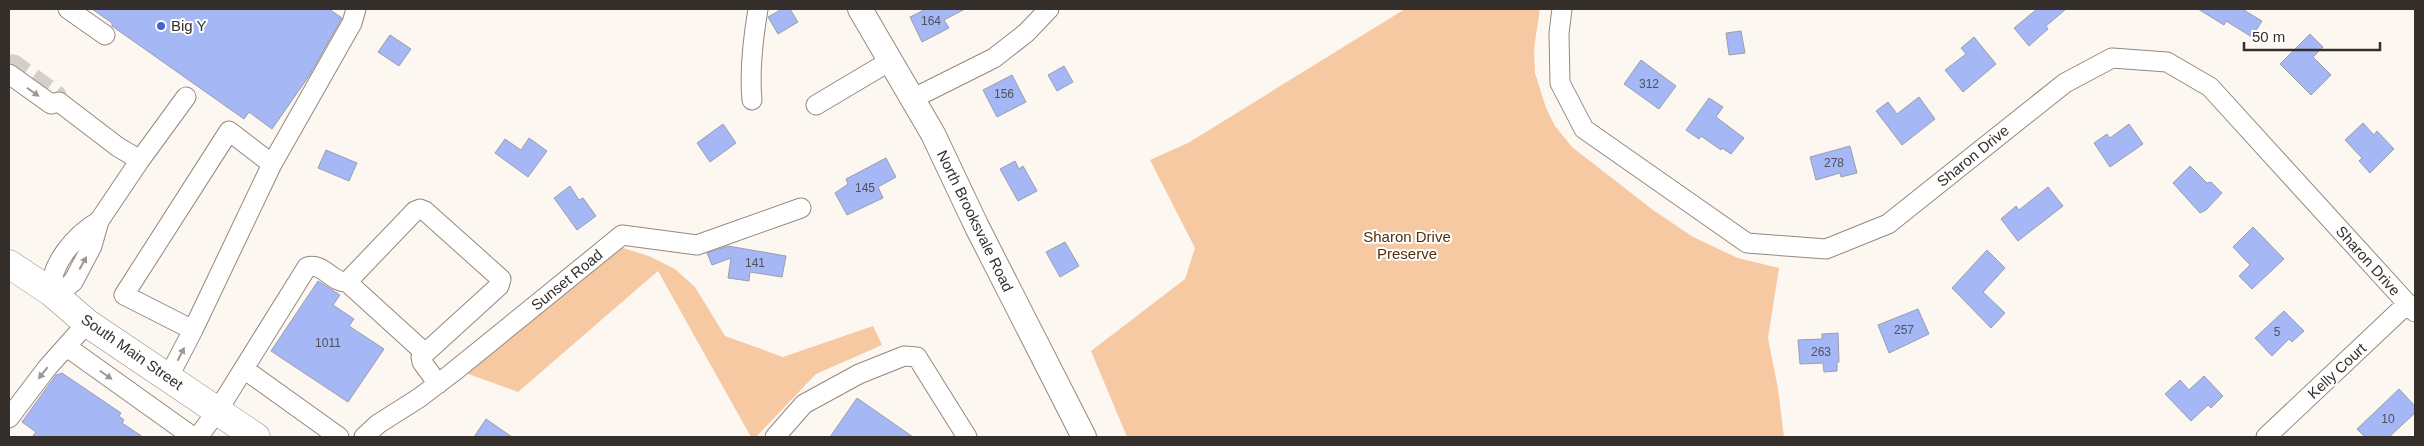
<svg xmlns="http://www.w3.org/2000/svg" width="2424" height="446" viewBox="0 0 2424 446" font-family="Arial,sans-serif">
<rect width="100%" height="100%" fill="#fdf7f2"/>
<path fill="#f6c9a3" d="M1405 9H1540L1534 48 1535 73 1546 108 1555 126 1572 147 1653 210 1693 237 1738 258 1779 268 1768 338 1778 389 1784 437H1127L1091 351 1185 279 1195 248 1150 160 1188 143Z
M620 247 649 256 675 269 695 287 725 336 783 357 873 326 882 345 816 374 756 437H751L658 271 518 392 463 372Z"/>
<path fill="#a5b7f4" stroke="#9a9fae" d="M92 9H329L342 18 309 76 272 129 249 112 244 119 112 26V23Z
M782 9H790L798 22 778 34 768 17Z
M926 9H965L944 20 949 28 922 42 910 17Z
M2037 9H2066L2046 26 2048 29 2029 46 2014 28Z
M2198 9H2242L2262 21 2252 37 2226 21 2224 25Z
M1741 31 1745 53 1729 55 1726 33Z
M2310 34 2323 47 2313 57 2331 75 2311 95 2280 64Z
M390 35 411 49 399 66 378 52Z
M1974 37 1996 64 1963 92 1945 70 1966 54 1961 48Z
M1641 60 1676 86 1659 109 1624 84Z
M1064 66 1073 82 1057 91 1048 75Z
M1012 75 1026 102 997 117 983 90Z
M1919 97 1935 119 1902 145 1876 111 1888 102 1897 114Z
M1709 98 1723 107 1716 117 1744 138 1731 154 1722 148 1721 150 1701 136 1699 139 1686 130Z
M2363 123 2374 135 2377 131 2394 149 2370 173 2359 161 2362 158 2345 140Z
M723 124 736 143 710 162 697 143Z
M2129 124 2143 144 2110 167 2094 143 2107 134 2110 138Z
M529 138 547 151 528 177 495 153 505 139 521 150Z
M1850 146 1857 173 1841 177 1840 173 1816 180 1810 157Z
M326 150 357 163 349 181 318 168Z
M886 158 896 177 878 187 883 198 847 215 835 193 848 184 846 179Z
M1015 161 1019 169 1023 166 1037 191 1018 201 1000 169Z
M2190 166 2207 183 2211 182 2222 193 2206 210 2200 213 2173 183Z
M570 186 579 200 583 198 596 216 577 230 554 198Z
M2048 187 2063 206 2018 241 2001 219 2016 206 2019 210Z
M2253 227 2284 259 2252 289 2239 276 2250 265 2233 247Z
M1065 242 1079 266 1060 277 1046 252Z
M728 246 786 256 782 277 750 272 749 281 728 278 731 258 712 265 707 253Z
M1987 250 2005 268 1983 292 2005 313 1991 328 1952 288Z
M318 281 340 295 333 305 354 319 349 326 384 349 348 402 271 351Z
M1918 309 1929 334 1889 353 1878 325Z
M2284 311 2304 331 2292 342 2289 339 2272 356 2255 338Z
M1838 333 1839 362H1837V371L1824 372 1823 363 1800 364 1798 340 1822 339V334Z
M62 373 121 413 119 416 124 420 122 423 143 437H32L36 432 22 422 56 375Z
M2204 376 2223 396 2211 408 2208 405 2191 421 2165 394 2180 380 2189 390Z
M2399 389 2415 406V413L2389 437H2365L2357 429Z
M857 398 913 437H830Z
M486 419 512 437H474Z"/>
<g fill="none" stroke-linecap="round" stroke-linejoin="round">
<path stroke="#d5cfca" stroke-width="19" stroke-dasharray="19 9" stroke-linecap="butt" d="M9 64H14L57 95 59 102"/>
<defs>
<path id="minor" d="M68 9 105 35
M1562 9 1559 33 1560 83 1584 129 1747 243 1826 249 1888 224 2065 83 2112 58 2167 62 2210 87 2415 312
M9 74 51 104 59 102 118 147 140 160 99 221 92 246 73 282 64 289 51 292C50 264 75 235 99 221
M912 99 994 58 1026 33 1049 9
M752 100C749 70 753 39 758 9
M816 105 890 61
M140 160 186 97
M272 164 193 330 124 295 229 131 272 164 352 23 356 9
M347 282 424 352
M67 347 193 437
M244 369 339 437
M168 378 193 330
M9 418 47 368 87 323
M198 437 218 410 307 267C323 262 332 283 347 282L415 211 420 209 425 211 501 279 499 286 421 357 422 362 438 384
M364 437 378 424 419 398 452 373 622 235 697 245 801 208
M775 437 804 404 859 374 904 356 917 357 967 437
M2266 437 2407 304"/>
<path id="major" d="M860 9 933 134 977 227 1084 437"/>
<path id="highway" d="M9 264 51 292 87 323 256 437"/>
</defs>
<use href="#minor" stroke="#95887d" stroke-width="21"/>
<use href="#major" stroke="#95887d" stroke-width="26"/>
<use href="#highway" stroke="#95887d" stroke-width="29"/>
<use href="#minor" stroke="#fff" stroke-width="19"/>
<use href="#major" stroke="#fff" stroke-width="24"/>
<use href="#highway" stroke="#fff" stroke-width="28"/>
</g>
<defs><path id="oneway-solid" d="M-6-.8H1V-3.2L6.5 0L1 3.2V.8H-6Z" transform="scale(1.25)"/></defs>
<g fill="#9a9794">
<use href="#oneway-solid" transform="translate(33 92) rotate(35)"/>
<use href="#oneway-solid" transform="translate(83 263) rotate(-61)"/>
<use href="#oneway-solid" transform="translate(181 354) rotate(-63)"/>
<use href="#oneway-solid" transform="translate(43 373) rotate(128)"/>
<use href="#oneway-solid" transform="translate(106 375) rotate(35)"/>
</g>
<circle fill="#4b60d5" stroke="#fff" stroke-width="2" cx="161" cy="26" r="5"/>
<g text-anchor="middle" stroke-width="4" stroke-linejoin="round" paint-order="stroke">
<g font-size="12" fill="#50515c">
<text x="931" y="25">164</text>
<text x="1649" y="88">312</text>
<text x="1004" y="98">156</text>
<text x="1834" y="167">278</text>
<text x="865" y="192">145</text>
<text x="755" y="267">141</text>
<text x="1904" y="334">257</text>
<text x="2277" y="336">5</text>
<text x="328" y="347">1011</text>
<text x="1821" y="356">263</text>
<text x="2388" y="423">10</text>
</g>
<g font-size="15" fill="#342f2a" stroke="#fff" text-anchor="start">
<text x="171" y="31">Big Y</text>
</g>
<g font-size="15" fill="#342f2a" stroke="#fff">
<text transform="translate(1973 156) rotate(-39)" y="5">Sharon Drive</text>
<text transform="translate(975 221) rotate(64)" y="5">North Brooksvale Road</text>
<text transform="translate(2368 261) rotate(48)" y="5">Sharon Drive</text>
<text transform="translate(567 280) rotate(-39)" y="5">Sunset Road</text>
<text transform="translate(132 352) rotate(35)" y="5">South Main Street</text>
<text transform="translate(2337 371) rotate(-43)" y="5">Kelly Court</text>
</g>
<g font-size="15" fill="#512e07" stroke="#fff">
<text x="1407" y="242">Sharon Drive<tspan x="1407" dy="17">Preserve</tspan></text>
</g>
</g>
<rect width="2424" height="446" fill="none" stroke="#342f2a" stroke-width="20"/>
<path d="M2244 42v8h136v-8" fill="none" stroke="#342f2a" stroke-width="2.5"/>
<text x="2252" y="42" font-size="15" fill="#342f2a" stroke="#ffffff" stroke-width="4" paint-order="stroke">50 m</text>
</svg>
